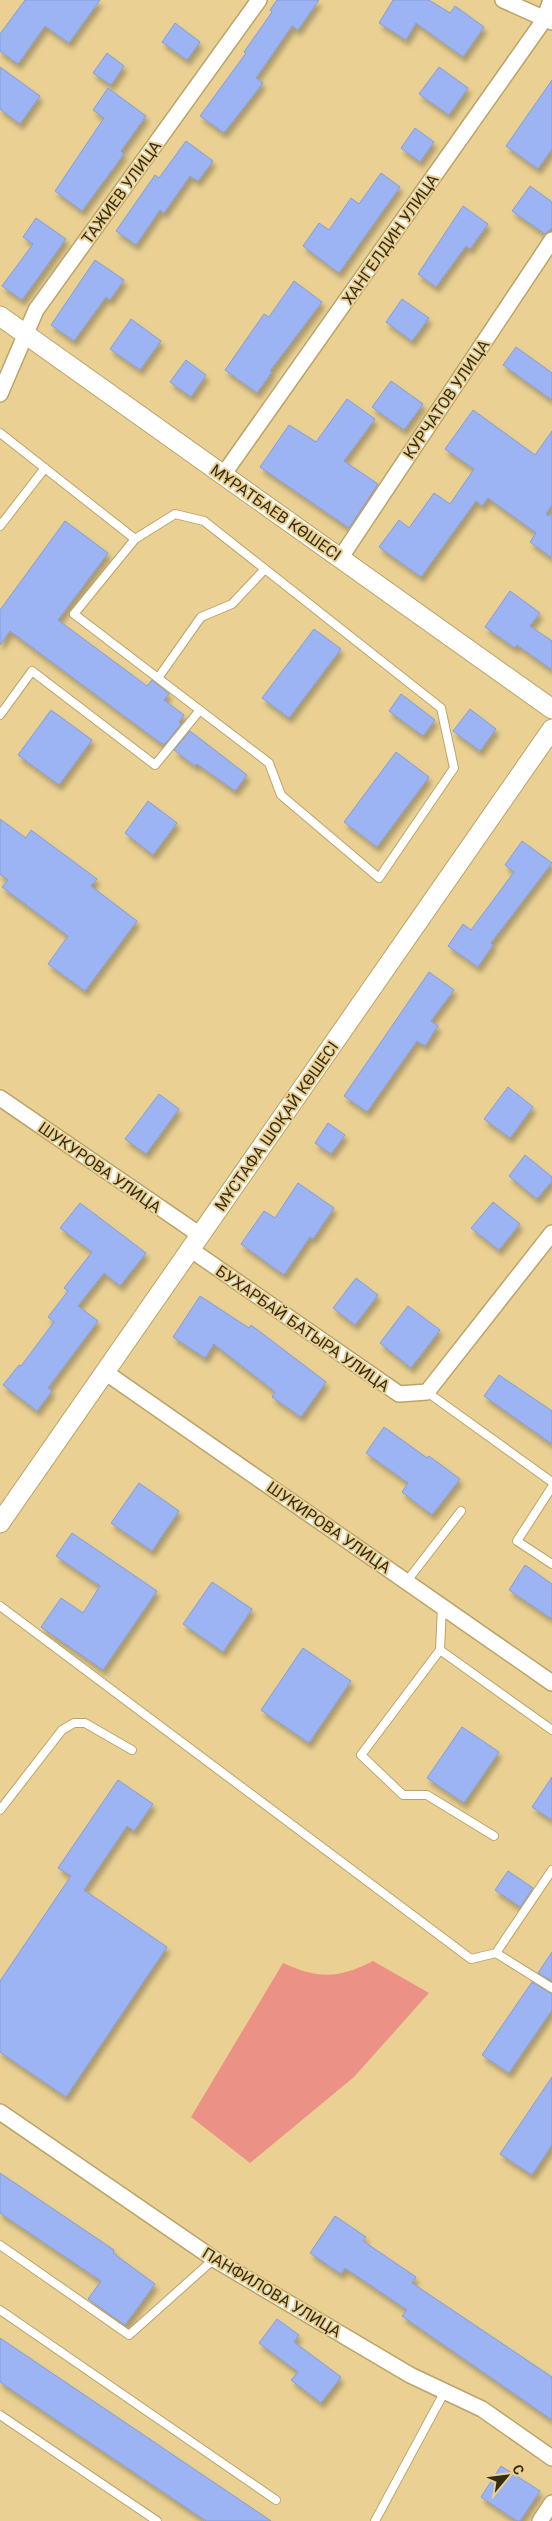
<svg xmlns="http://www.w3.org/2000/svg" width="552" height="2521" viewBox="0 0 552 2521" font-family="Roboto,sans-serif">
<defs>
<filter id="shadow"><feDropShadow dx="3" dy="5.5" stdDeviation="2.5" flood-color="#0004"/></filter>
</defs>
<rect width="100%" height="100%" fill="#ead193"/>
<path fill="#ec9185" d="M373 1961 429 1993 354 2077 250 2163 191 2117 283 1963C318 1979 338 1979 373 1961Z"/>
<path fill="#9cb4f4" stroke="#879cd2" filter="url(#shadow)" d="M25 0H100L69 43 45 26 18 64 0 51V34Z
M277 0H319L298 30 292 26 256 78 263 83 224 133 200 116 246 53 244 52 272 12 270 10Z
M393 0H429L450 13 455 6 484 27 463 57 416 23 406 40 379 23Z
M175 23 200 42 187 60 162 42Z
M107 53 124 66 111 85 93 73Z
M0 67 40 96 20 124 0 109Z
M439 67 468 88 449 115 419 94Z
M552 80V149L538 169 506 146Z
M108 88 146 116 121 151 124 154 82 211 55 191 104 118 93 110Z
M415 128 434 142 420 162 401 148Z
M186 141 213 161 198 181 190 176 164 213 160 210 136 245 116 231 155 175 159 178Z
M381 173 400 187 339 273 303 246 319 223 329 230 351 198 359 204Z
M530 186 552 202V228L545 234 512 211Z
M463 206 488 224 470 249 466 246 436 287 418 274Z
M36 218 66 239 22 300 2 286 33 244 23 237Z
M95 260 124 280 110 300 106 297 74 341 51 325Z
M294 281 322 302 270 371 272 372 257 393 225 370 264 314 269 317Z
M402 299 429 318 412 341 386 322Z
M131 319 161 341 140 370 110 349Z
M516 347 552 373V400L503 365Z
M186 360 206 375 191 397 170 382Z
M391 381 423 404 404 430 372 407Z
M347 399 375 419 344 461 378 484 349 528 260 467 289 425 316 442Z
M473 410 535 455 552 431V505L546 514 549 516 552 512V558L530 542 536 533 488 498 482 506 476 501 421 577 379 547 399 520 409 528 434 493 450 504 474 469 445 449Z
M65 521 108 553 58 620 147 686 152 680 169 694 164 700 184 715 179 722 181 724 165 744H162L10 631 0 645V610Z
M510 591 540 613 530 626 552 641V670L517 645 515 648 485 627Z
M314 629 341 649 289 718 262 698Z
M401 694 435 720 423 736 389 711Z
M470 709 496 729 480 751 453 731Z
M51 710 92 740 59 785 18 755Z
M190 731 247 775 235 791 197 764 195 766 174 750Z
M396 752 429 777 377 847 344 822Z
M148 801 177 823 153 855 125 833Z
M0 819 26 838 31 830 97 879 91 886 137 921 85 991 48 964 68 936 2 887 8 880 0 874Z
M522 841 552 863 491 943 493 945 478 967 448 946 463 924 471 930 514 872 505 865Z
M429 972 454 990 431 1021 438 1026 425 1046 417 1041 367 1112 344 1096Z
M508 1087 533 1107 510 1138 484 1119Z
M159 1094 179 1109 146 1154 125 1139Z
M328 1123 345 1135 331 1154 315 1143Z
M525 1155 552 1177V1181L537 1199 509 1176Z
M298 1183 334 1208 313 1239 310 1237 284 1275 241 1244 264 1211 275 1218Z
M493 1202 520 1224 499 1250 471 1228Z
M80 1203 146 1253 120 1286 104 1273 78 1306 98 1321 48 1388 52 1391 37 1411 3 1385 19 1365 21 1366 54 1322 48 1317 68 1291 64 1288 92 1252 60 1228Z
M356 1278 378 1295 355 1325 333 1308Z
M200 1296 249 1328 251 1325 326 1382 301 1417 272 1397 275 1392 214 1344 205 1358 173 1337Z
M408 1306 440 1330 411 1368 380 1343Z
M499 1375 552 1411V1444L484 1396Z
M384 1427 427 1458 429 1456 460 1479 432 1515 402 1492 408 1483 366 1453Z
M139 1483 179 1511 152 1551 111 1523Z
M72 1533 157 1591 103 1670 41 1627 61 1598 83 1613 100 1586 56 1556Z
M525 1565 552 1584V1619L509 1590Z
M212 1582 252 1609 223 1652 183 1624Z
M303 1648 351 1681 309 1743 261 1710Z
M462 1727 499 1752 464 1803 427 1778Z
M552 1777V1820L532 1807Z
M118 1780 153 1804 134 1831 127 1826 84 1890 167 1947 66 2097 0 2052V1981L71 1876 58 1868Z
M508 1871 533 1888 520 1907 495 1890Z
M552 1952V1981L538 1973Z
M532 1982 552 1994V2010L509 2073 482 2055Z
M552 2077V2145L532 2175 500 2154Z
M0 2173 114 2250 113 2253 155 2284 125 2325 88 2299 101 2281 0 2213Z
M335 2216 366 2237 363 2241 416 2277 412 2283 552 2377V2420L402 2316 407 2310 345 2268 341 2274 310 2253Z
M277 2319 299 2335 294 2342 341 2377 321 2403 291 2380 298 2372 259 2343Z
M0 2338 271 2521H206L0 2382Z
M501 2466 540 2491 520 2521H517L481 2497Z"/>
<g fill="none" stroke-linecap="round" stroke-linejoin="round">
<defs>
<path id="service" d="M0 433 135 539
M175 514 204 521 441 708 454 768 379 878 281 795 269 763 74 614 135 539Z
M0 526 45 468
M158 678 201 617 232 604 265 569
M0 715 32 671 155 765 200 710
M427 1392 552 1482
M552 1487 517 1541 552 1564
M407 1581 461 1511
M0 1606 471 1959 496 1953 552 1870
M442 1606 440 1650 552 1730
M440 1650 361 1755 403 1795H427L494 1836
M0 1810 62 1730 74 1723H85L132 1750
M496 1953 552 1988
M0 2245 129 2335 214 2259
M0 2310 276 2500
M0 2415 157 2521
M375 2521 445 2391"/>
<path id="minor" d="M503 0 552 22
M0 394 36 310 259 0
M223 475 544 20 551 0
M341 557 552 240
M0 1098 200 1235
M190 1249 399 1394 427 1392 552 1233
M105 1372 552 1683
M0 2112 214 2259 410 2375 482 2409 552 2458
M540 2521 552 2503"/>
<path id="tertiary" d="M0 316 552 709
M0 1523 552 729"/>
</defs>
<use href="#service" stroke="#bca367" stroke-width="10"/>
<use href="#minor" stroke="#bca367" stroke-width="18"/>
<use href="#tertiary" stroke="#bca367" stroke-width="21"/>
<use href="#service" stroke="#fff" stroke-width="8"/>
<use href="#minor" stroke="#fff" stroke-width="15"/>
<use href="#tertiary" stroke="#fff" stroke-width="19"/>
</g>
<g text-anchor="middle" stroke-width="4" stroke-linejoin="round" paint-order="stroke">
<g font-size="16" fill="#372d14" stroke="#ead193">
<text transform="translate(121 192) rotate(-54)" y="6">ТАЖИЕВ УЛИЦА</text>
<text transform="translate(390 239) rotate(-55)" y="6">ХАНГЕЛДИН УЛИЦА</text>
<text transform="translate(446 399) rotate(-56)" y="6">КУРЧАТОВ УЛИЦА</text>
<text transform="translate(276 512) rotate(35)" y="6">МҰРАТБАЕВ КӨШЕСІ</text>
<text transform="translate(276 1126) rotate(-55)" y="6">МҰСТАФА ШОҚАЙ КӨШЕСІ</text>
<text transform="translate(100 1167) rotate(35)" y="6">ШУКУРОВА УЛИЦА</text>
<text transform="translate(303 1328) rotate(35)" y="6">БУХАРБАЙ БАТЫРА УЛИЦА</text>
<text transform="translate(329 1527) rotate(35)" y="6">ШУКИРОВА УЛИЦА</text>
<text transform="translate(272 2292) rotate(31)" y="6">ПАНФИЛОВА УЛИЦА</text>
</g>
</g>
<g transform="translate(507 2476) rotate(61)" stroke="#ead193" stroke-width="4" paint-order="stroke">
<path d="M0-4L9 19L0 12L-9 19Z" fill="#372d14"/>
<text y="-8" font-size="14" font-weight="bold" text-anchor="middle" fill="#372d14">С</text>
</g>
</svg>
